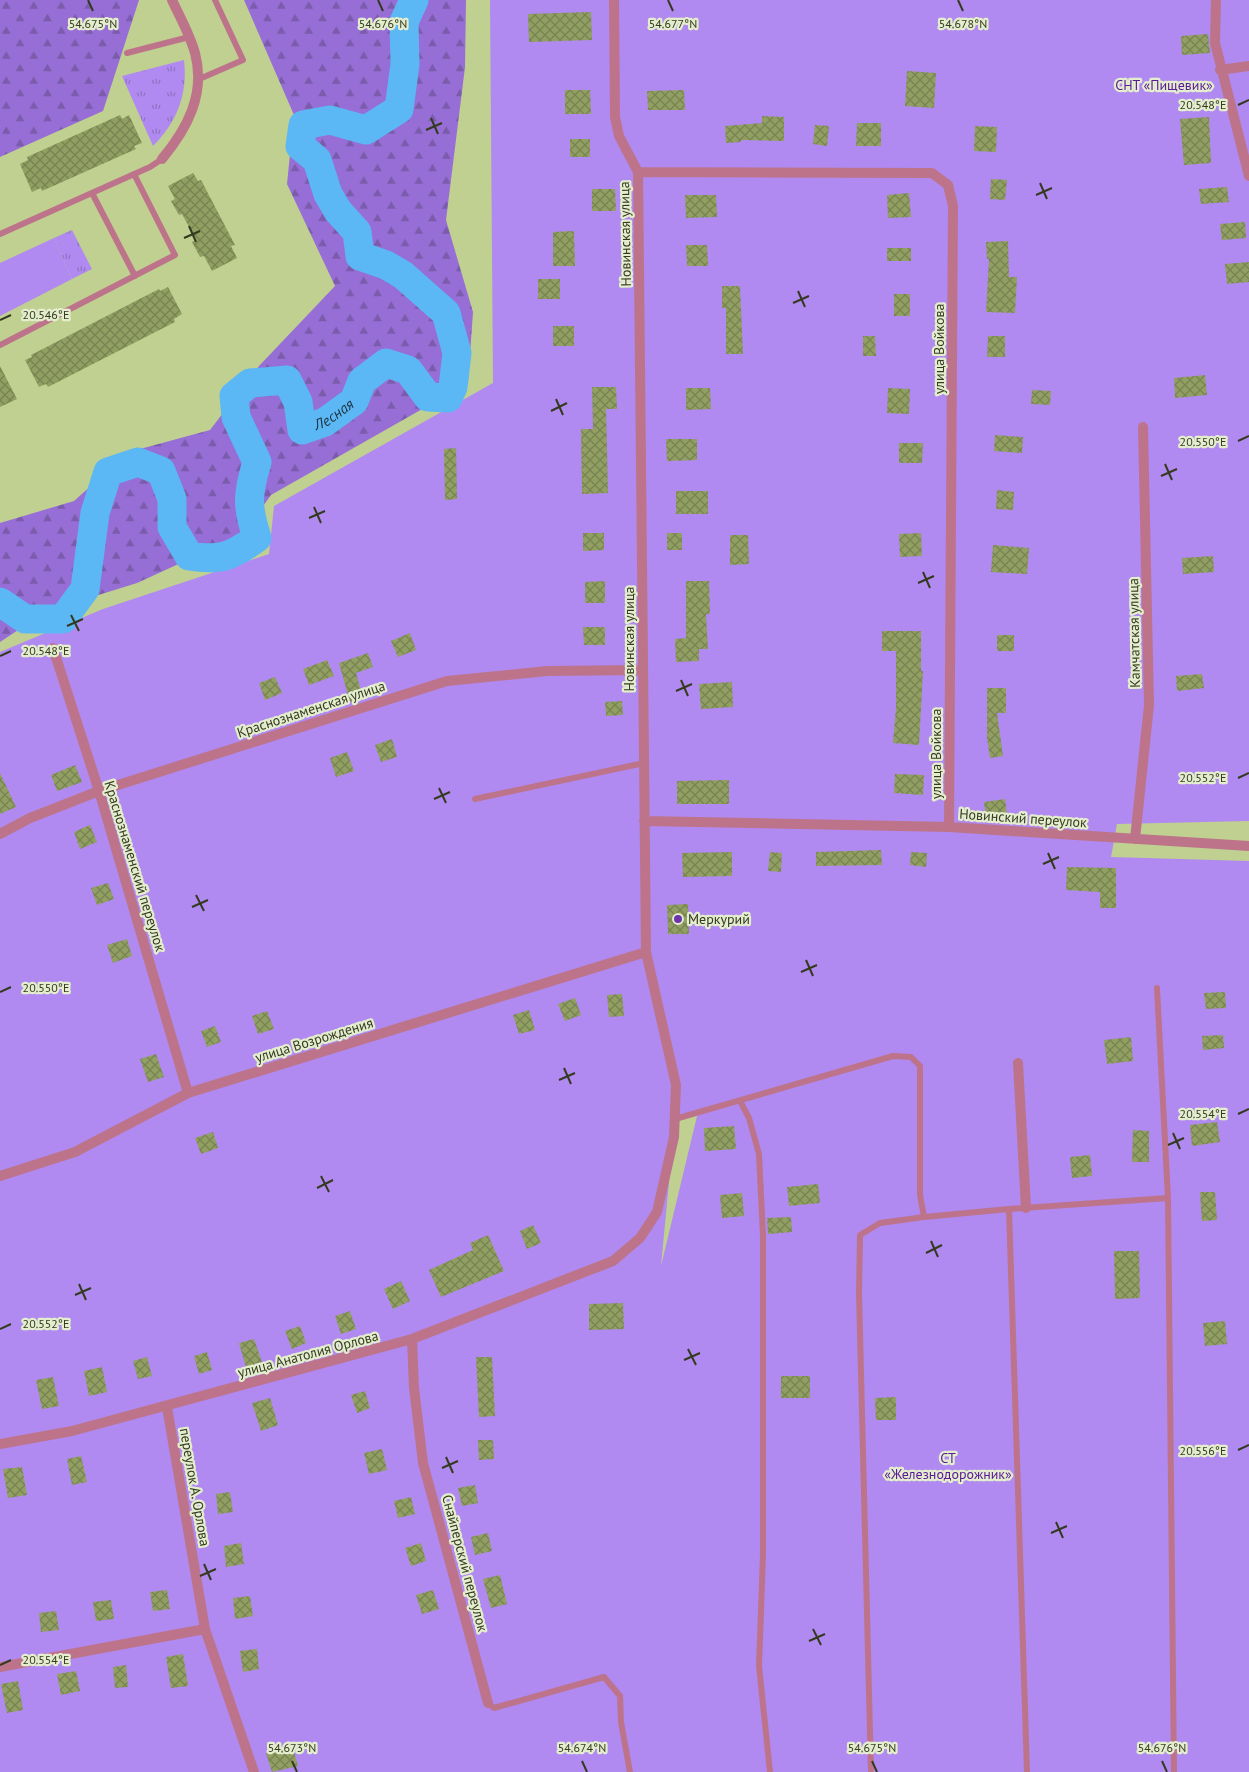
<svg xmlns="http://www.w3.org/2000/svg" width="1249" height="1772" viewBox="0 0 1249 1772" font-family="'PT Sans',sans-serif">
<defs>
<pattern id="forest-firs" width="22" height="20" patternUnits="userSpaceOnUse" patternTransform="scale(1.25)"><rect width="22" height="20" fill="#966ed5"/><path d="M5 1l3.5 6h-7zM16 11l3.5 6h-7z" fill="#7b5bac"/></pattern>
<pattern id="park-tufts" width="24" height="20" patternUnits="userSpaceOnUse" patternTransform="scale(1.25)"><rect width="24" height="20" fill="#b08af0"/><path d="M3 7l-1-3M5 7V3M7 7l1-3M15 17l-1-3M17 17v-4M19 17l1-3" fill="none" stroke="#9072c2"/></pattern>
<pattern id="building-cross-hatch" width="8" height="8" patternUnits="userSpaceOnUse" patternTransform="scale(1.25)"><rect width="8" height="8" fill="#919f62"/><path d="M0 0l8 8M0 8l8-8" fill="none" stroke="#778350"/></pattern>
</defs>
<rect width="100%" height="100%" fill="#c0d091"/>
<path fill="url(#forest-firs)" d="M0 0H139L103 111 0 157Z
M244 0H466L465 67 446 220 473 312 468 383 271 495 242 535 137 583 47 611 0 642V523L74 501 129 452 210 430 259 366 335 286 287 184 294 115Z"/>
<path fill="url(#park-tufts)" d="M184 60C188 94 177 122 153 146L122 76Z
M72 230 92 269 72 279 54 238Z"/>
<path fill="#b08af0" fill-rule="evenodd" d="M490 0H1249V821L1117 824 1111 857 1249 861V1772H0V652L103 609 269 554 274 506 493 383ZM698 1112 661 1266 675 1119Z
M54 238 72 279 0 316V263Z"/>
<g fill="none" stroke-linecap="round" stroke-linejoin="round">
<path stroke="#5cb8f4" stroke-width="29" id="s1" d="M0 602 25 619H63L85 589 95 513 108 472 138 462 161 471 172 499V527L189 556C221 561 230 557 257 538 247 506 247 495 257 462L236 417 234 396 250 383 287 380 298 402 302 430 325 422 354 401 362 381 386 363 408 370 428 397 448 398 453 387 457 353 446 313 403 275 386 265 360 256 357 232 338 211 328 194 317 160 300 146 303 125 330 120 366 130 399 109 405 64 404 22 414 0"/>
</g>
<path fill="url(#building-cross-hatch)" d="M591 12 592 40 529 42 528 14Z
M1208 34 1210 53 1182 55 1181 36Z
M907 71 936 73 934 108 905 106Z
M565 90H590L591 114H565Z
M684 90 685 110H648L647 91Z
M120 115 122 119 129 115 142 143 134 146 136 149 42 191 41 188 32 192 20 164 28 160 27 157Z
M762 116 784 117V141L741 140V142L726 143 725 126 762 123Z
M1209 117 1211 163 1184 165 1180 119Z
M857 123H881V146H856Z
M815 125 829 126 827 146 813 144Z
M975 126 997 127 996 152 974 151Z
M570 139H590V157H570Z
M193 173 198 181 201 180 235 245 231 246 237 258 212 271 204 256 200 257 192 242 196 240 182 214 179 215 171 201 175 199 168 186Z
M991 179 1007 180 1005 200 990 199Z
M1227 187 1229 202 1201 204 1199 189Z
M592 189H615L616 211H592Z
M909 193 911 217 888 218 887 195Z
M685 195H716L717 217 686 218Z
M1245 222 1246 238 1222 240 1220 224Z
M574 231 575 266H553V232Z
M1008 241 1009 277H1017L1015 313 986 312 989 259H987L986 242Z
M686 245H707L708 266H687Z
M887 248H911V261H887Z
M1249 262V282L1227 284 1225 264Z
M538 279H560V299H538Z
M722 286H740L743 354H726V308H722Z
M168 287 182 314 174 319 175 322 48 387 46 384 39 387 25 360 32 357 31 355 159 289 160 291Z
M894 294H910V316H894Z
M553 326H574V346H553Z
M863 336H875L876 356H863Z
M988 336H1005V357H987Z
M0 366 17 399 0 407Z
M1205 375 1207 395 1175 398 1174 378Z
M592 387H616L617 409H606L608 493 582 494 581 429H593Z
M686 388H710L711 409 686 410Z
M888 388 910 389 909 414 887 413Z
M1032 390 1051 391 1050 405 1031 404Z
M995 435 1023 437 1022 453 994 451Z
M666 439H697V460L667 461Z
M899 443H923L922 463H899Z
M456 448 457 499 445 500 444 449Z
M997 490 1014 492 1013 510 996 509Z
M676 491H708V514H676Z
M583 533H604V550L583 551Z
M667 533H682V550H667Z
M921 533 922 556 900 557 899 534Z
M730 535H748L749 564 730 565Z
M993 545 1029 548 1027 574 991 572Z
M1213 556 1214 572 1183 574 1182 558Z
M605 581V603H585V582Z
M686 581H709L710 614H706L708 649H699V661L676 662 675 639 686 638Z
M583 627H605V645H584Z
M882 631H921V671H923L919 745 893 743 896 708V651H882Z
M410 633 416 650 398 657 391 641Z
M997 635H1014V651H997Z
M368 653 373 667 356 673 363 698 350 702 339 663Z
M327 660 334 676 309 685 303 669Z
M1202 674 1204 688 1177 691 1176 676Z
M275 677 282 693 265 700 259 683Z
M732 682 733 707 701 709 699 684Z
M987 688H1006V713H997L1003 756 990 758 987 738Z
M622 701 623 715 606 716 605 702Z
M392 739 397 757 381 762 375 745Z
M347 752 354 771 336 777 330 758Z
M75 765 82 782 57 791 51 775Z
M0 773 16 807 0 814Z
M895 774 924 775 923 795 894 793Z
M729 780V804H677V781Z
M1005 799 1007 814 986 816 984 802Z
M90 825 97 842 80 849 74 832Z
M881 850 882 865 816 866V852Z
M732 852V876L683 877 682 853Z
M770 852 782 853 781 872 768 871Z
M911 852 927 853 926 867 910 865Z
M1067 867 1116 868V908H1100V892L1066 890Z
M108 883 114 899 97 905 91 888Z
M688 904 689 934H668L667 905Z
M127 939 132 956 113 963 107 945Z
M1225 992 1226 1008 1206 1009 1204 993Z
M622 994 624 1016 609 1017 607 995Z
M575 998 581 1015 565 1021 558 1004Z
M529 1010 535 1030 519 1034 513 1015Z
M267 1011 274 1029 258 1034 252 1016Z
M215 1026 221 1042 207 1047 201 1031Z
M1223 1035 1224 1048 1203 1050 1202 1036Z
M1131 1037 1133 1061 1107 1064 1104 1040Z
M156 1054 164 1077 148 1082 140 1059Z
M1217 1122 1220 1142 1192 1146 1190 1125Z
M734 1126 736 1149 705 1151 704 1128Z
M1133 1130 1149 1131V1162H1132Z
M213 1132 218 1148 201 1154 195 1138Z
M1090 1155 1092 1176 1072 1178 1070 1157Z
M818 1184 820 1203 789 1206 787 1187Z
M1200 1192H1215L1217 1220 1202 1221Z
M742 1193 744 1216 722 1218 720 1195Z
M791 1217 792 1232 768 1234 767 1218Z
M533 1225 541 1243 527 1249 520 1231Z
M488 1235 504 1271 441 1297 429 1270 473 1250 470 1243Z
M1114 1251H1139L1140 1298 1115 1299Z
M401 1281 410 1301 393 1309 384 1289Z
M623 1303 624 1329 589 1330V1304Z
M350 1311 356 1329 341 1334 335 1316Z
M1225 1321 1227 1344 1205 1346 1203 1323Z
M300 1326 306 1343 292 1349 285 1331Z
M254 1339 262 1362 246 1367 239 1343Z
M207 1352 212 1370 199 1374 194 1356Z
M147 1357 152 1376 138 1379 133 1361Z
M476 1357H492L495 1416 479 1417Z
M102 1367 107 1392 89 1396 84 1371Z
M781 1376H810V1398H781Z
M53 1377 59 1406 42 1409 36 1380Z
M365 1391 370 1408 357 1413 351 1395Z
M896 1397V1420H876L875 1398Z
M270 1398 278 1425 261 1431 252 1403Z
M478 1440H493L494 1459 479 1460Z
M382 1449 387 1470 369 1474 364 1453Z
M81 1456 87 1482 72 1485 67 1459Z
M22 1467 27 1495 8 1498 3 1469Z
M475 1485 478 1503 462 1506 458 1488Z
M230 1492 233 1512 218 1514 216 1494Z
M411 1497 415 1514 398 1518 394 1501Z
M488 1533 492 1551 475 1555 471 1537Z
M241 1543 244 1564 226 1567 224 1546Z
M421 1543 426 1561 411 1566 405 1548Z
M500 1575 507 1604 491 1608 483 1579Z
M167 1590 170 1609 153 1611 150 1592Z
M433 1590 439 1609 422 1614 416 1595Z
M250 1596 253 1616 235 1619 233 1598Z
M111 1600 114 1619 96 1621 93 1602Z
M56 1611 59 1630 41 1632 39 1613Z
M257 1649 259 1669 243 1672 240 1651Z
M183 1654 188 1686 171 1688 166 1657Z
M126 1665 128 1687 115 1688 113 1667Z
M76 1671 80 1691 61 1695 57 1674Z
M18 1681 23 1710 7 1713 1 1684Z
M292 1745 298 1766 272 1772 266 1753Z"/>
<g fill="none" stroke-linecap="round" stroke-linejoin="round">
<path stroke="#bd748b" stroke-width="6" d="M127 53 189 37
M197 80 243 60 215 0
M92 193 135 276
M0 234 150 167 162 159
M0 345 175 255 134 174
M475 799 644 763
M1157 988 1168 1198 1174 1772
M740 1101 749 1118 759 1154 763 1236V1554L759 1666 770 1772
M675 1119 893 1056 911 1057 920 1066V1195L924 1217 1009 1209 1027 1772
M1009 1209 1168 1198
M488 1703 494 1708 604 1677 620 1696 621 1722 630 1772
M871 1772 859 1293 860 1235 880 1223 924 1217"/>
<path stroke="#bd748b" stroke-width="10" d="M1216 0 1215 43 1249 176
M1220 70 1249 66
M162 159C187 129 206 94 195 53 190 35 180 17 172 0
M638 172 932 173 948 185 953 206 949 827
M53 648 99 791 188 1093
M644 821 949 827 1249 846
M0 834 30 818 99 791 447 681 547 671 643 670
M1135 839 1149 705 1143 427
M1018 1063 1026 1208
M0 1176 75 1152 188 1093 646 952
M412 1339 414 1388 423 1463 488 1703
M167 1407 205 1629 254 1772
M0 1444 72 1431 412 1339 613 1261 640 1238 657 1212 674 1137 676 1085 646 952 638 172 619 136 615 117 614 0
M0 1667 205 1629"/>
</g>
<path fill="none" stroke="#343a20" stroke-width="2" d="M88 0 93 11M378 0 383 11M668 0 673 11M958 0 963 11M1238 105 1249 100M431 118 438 134M426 130 442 123M1040 183 1047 199M1036 195 1052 188M189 226 196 242M184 238 200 231M798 291 805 307M793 303 809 296M0 320 11 315M556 399 563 415M551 411 567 403M1238 441 1249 436M1165 464 1172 480M1161 476 1177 469M314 507 321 523M309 518 325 511M923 572 930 588M918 583 934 576M71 615 79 631M67 626 83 619M0 656 11 651M681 680 688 696M676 691 692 684M1238 778 1249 773M439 788 446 803M434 799 450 792M1048 853 1055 869M1043 864 1059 857M196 895 204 911M192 907 208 900M806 960 813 976M801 972 817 965M0 992 11 987M564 1068 571 1084M559 1080 575 1073M1238 1114 1249 1109M1173 1133 1180 1149M1168 1145 1184 1138M321 1176 329 1192M317 1188 333 1180M931 1241 938 1257M926 1253 942 1245M79 1284 86 1300M75 1295 91 1288M0 1329 11 1324M688 1349 696 1365M684 1360 700 1353M1238 1450 1249 1445M446 1457 453 1473M442 1468 458 1461M1056 1522 1063 1538M1051 1533 1067 1526M204 1564 211 1580M200 1576 216 1569M813 1629 821 1645M809 1641 825 1634M0 1665 11 1660M292 1761 297 1772M582 1761 587 1772M872 1761 877 1772M1162 1761 1167 1772"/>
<circle fill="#6b36ad" stroke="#e4edce" stroke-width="2" cx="678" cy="919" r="5"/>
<g text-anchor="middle" stroke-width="4.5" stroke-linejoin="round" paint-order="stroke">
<g font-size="14" fill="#581a97" stroke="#e4edce">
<text x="1164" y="90">СНТ «Пищевик»</text>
<text x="948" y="1463">СТ<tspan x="948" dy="16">«Железнодорожник»</tspan></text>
</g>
<g font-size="14" fill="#343a20" stroke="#e4edce">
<text transform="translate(625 234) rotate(-91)" y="5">Новинская улица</text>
<text transform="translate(939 349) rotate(-90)" y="5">улица Войкова</text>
<text transform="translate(1134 633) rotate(-91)" y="5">Камчатская улица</text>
<text transform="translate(629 639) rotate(-90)" y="5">Новинская улица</text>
<text transform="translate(311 709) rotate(-18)" y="5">Краснознаменская улица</text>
<text transform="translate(936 754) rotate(-90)" y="5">улица Войкова</text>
<text transform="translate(1023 818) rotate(4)" y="5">Новинский переулок</text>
<text transform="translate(135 866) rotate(73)" y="5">Краснознаменский переулок</text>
<text transform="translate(314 1040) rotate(-17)" y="5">улица Возрождения</text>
<text transform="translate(308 1354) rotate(-15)" y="5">улица Анатолия Орлова</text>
<text transform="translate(195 1487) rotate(80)" y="5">переулок А. Орлова</text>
<text transform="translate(465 1563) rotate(75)" y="5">Снайперский переулок</text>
</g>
<g font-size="14" fill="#343a20" stroke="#e4edce" text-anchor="start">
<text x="688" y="924">Меркурий</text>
</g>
<g font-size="15" font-style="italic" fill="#1c313f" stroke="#e4edce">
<text dy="5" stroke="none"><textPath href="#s1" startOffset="741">Лесная</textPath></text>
</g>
</g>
<g font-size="12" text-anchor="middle" fill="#343a20" stroke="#e4edce" stroke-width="4.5" stroke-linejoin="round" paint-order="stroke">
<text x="93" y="28">54.675°N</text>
<text x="383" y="28">54.676°N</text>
<text x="673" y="28">54.677°N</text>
<text x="963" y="28">54.678°N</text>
<text x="1203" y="109">20.548°E</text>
<text x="46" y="319">20.546°E</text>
<text x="1203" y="446">20.550°E</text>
<text x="46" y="655">20.548°E</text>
<text x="1203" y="782">20.552°E</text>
<text x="46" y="992">20.550°E</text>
<text x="1203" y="1118">20.554°E</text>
<text x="46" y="1328">20.552°E</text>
<text x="1203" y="1455">20.556°E</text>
<text x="46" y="1664">20.554°E</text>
<text x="292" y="1752">54.673°N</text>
<text x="582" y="1752">54.674°N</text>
<text x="872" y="1752">54.675°N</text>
<text x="1162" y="1752">54.676°N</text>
</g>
</svg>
